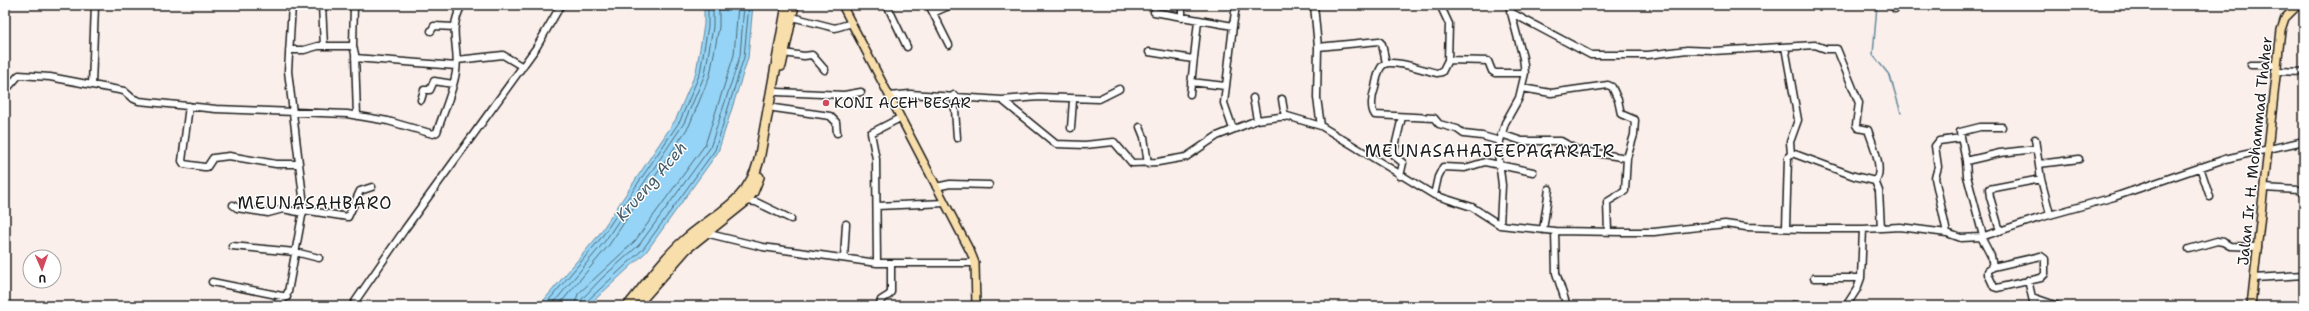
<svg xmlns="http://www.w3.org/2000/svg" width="2309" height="311" viewBox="0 0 2309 311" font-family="'Shantell Sans',sans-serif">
<rect width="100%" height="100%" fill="#faefea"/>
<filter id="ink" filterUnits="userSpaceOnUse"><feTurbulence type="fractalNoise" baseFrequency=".025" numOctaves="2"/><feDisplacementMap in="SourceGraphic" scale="8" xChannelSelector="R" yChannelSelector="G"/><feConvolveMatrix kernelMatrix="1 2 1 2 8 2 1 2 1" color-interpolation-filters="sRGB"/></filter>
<g filter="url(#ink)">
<path fill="#95d4f6" stroke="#658a9f" d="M704 5H753L748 58 718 152 646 252 588 306H539L598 236 676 119 696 72 704 25Z"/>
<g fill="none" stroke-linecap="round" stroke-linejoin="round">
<path stroke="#4c6673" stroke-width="1" d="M544 306 601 238 680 121 700 73 708 26V5
M551 306 605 241 684 123 705 74 713 27V5
M558 306 609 245 689 126 710 75 719 27V5
M574 306 578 294 635 241 705 145 734 55 738 5
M580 306 582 299 602 278 639 245 710 148 740 56 744 5
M585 306 586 302 643 249 715 150 744 57 749 5"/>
<path stroke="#658a9f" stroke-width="1.5" d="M1877 5 1873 55 1890 76 1901 113"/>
<defs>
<path id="minor" d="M322 5 324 46
M354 5 353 46 355 54 357 116
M887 5 907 47
M929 5 949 45
M1314 5 1318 47
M1443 5 1442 9 1449 24 1448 60
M1894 5 1895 9
M1154 12 1233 26 1224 103 1233 129
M1510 12 1591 55H1648L1687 50 1713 51 1815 45 1826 49H1837L1859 103 1856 125 1858 128 1868 130C1872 142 1885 171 1875 181
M933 13 951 5
M792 17 835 28 852 23
M1182 18V5
M1233 26 1236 5
M431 31 434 26 454 27
M1785 47 1798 120 1790 142 1791 154
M289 50H304L318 46H353
M1149 52 1193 59
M784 53 804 56 812 55 825 70
M355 58 456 66
M457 60 503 55 523 67
M2251 65H2276
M2275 71 2304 72
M1191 82 1225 86
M92 85 95 5
M1522 88 1551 93 1608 85 1612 87 1618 100 1621 114 1635 120 1634 135 1627 158
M5 91 19 75 50 77 124 91 132 98 139 101 216 109 347 114 388 121 433 134 437 132C443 113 453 92 456 72 460 45 447 32 462 5
M777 92 844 95 861 92
M1190 94 1198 21
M954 95 957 138
M889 96 910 94 1002 100 1056 144 1085 145 1114 142 1132 163 1158 162 1186 157 1217 136 1257 120 1287 116 1321 126 1434 195 1472 207 1500 225 1555 231 1623 232H1654L1725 224 1746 227 1803 229H1863L1900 227 1947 233 1961 238 1981 237 2039 218 2114 197 2225 159 2304 141
M1253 98 1257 120
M1282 99 1285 117
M421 100 424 90H430L434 81 453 84
M1002 100 1039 97 1099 99 1119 89
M189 106 182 161 184 164 204 167H207L213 158 229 156 276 164H299
M774 108 830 116 836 122 837 133
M1321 126 1317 98 1318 47 1379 41 1382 44 1386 63
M1140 127 1144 137 1148 164
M1071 128 1073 100
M1501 134 1522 141H1561L1577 150 1627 158 1625 191 1607 202 1608 232
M2035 139 2041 179 2050 214
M1500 141 1482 136 1464 134 1457 129 1439 124 1434 118 1375 115C1370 109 1372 96 1375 88 1376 82 1378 69 1383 65 1392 58 1425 71 1437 73L1442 72 1448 60 1488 61 1492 71 1495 73H1525
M1966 161 2000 153 2036 149
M2039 164 2079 159
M2200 167 2210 197
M1400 176 1403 163 1393 155 1402 117
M936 187 950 184 989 185
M2264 188 2299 190 2304 195
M1434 195 1438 177 1443 167 1465 168 1485 162 1533 172
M746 201 756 202 791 219
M233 205 237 208 268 213 283 209 303 213
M877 206 945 203
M303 210 348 217 360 191 372 187
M1500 225 1502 185 1498 153 1500 141 1505 123 1519 98 1525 73 1523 58 1509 5
M1786 228 1788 157 1792 153 1854 176 1875 181 1879 191 1881 228
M1543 230 1549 189
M1555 231 1556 273 1567 306
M2000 231 1990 197 1989 189 2041 179
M705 233 763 247 877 263H975
M1947 233 1935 178 1938 167 1935 146 1939 141 1961 138
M1983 236 1967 176 1966 161 1960 132 1980 127H2002
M1981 237 1991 256 1993 267
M232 246 295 252 319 258
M2189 249 2217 241 2223 242 2230 246 2258 247
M2041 256 2045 259V274L2041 278 1997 288 1994 287 1988 274V271L1993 267Z
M844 258 846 224
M877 263 876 159 871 133 900 118
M1814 278H1861
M2254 278 2304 275
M2028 280 2034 306
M212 282 287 297
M2032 297 2058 306
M1793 305 1803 306
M271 306 284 299 288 292 304 205 288 71 292 5
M352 306 405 229 536 48 561 5
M880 306 881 300 889 295 891 292V263
M1846 306 1857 289 1861 278 1863 229"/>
<path id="major" d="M842 5 971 253 975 263 976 306
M2251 306 2281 30 2285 18 2298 5"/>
<path id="highway" d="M781 66 794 5
M642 299 686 249 746 201 753 192 759 177
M628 306C647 283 664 258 686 239 717 212 748 203 759 160L787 5"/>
</defs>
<use href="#minor" stroke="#1c1c1c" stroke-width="9"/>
<use href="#major" stroke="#1c1c1c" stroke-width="10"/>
<use href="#highway" stroke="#1c1c1c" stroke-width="12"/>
<use href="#minor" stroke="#fff" stroke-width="6"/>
<use href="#major" stroke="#f8deab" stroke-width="7"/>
<use href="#highway" stroke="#f8deab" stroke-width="9"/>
</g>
</g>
<circle fill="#d1495b" stroke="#fff" stroke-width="1.5" cx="826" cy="103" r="4"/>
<g text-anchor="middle" stroke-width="3" stroke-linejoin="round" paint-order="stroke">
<g font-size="15" fill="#1c1c1c" stroke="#fff" text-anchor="start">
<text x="834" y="108">KONI ACEH BESAR</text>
</g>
<g font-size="15" fill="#1c1c1c" stroke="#fff">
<text transform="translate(2255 151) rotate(-84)" y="5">Jalan Ir. H. Mohammad Thaher</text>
</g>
<g font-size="16" font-style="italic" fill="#465c68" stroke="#fff">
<text transform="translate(651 181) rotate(-49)" y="6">Krueng Aceh</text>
</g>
<g font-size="17" letter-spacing="1" fill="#1c1c1c" stroke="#fff">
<text x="1490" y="157">MEUNASAHAJEEPAGARAIR</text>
<text x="315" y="209">MEUNASAHBARO</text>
</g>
</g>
<rect width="2309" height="311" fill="none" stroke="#fff" stroke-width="20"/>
<rect x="10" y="10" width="2289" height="291" fill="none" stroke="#1c1c1c" stroke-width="1.5" filter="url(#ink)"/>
<g transform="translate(42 269) rotate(178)"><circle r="19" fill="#ffffff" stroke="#a4a4a4"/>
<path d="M0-3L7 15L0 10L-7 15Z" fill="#d1495b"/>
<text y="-6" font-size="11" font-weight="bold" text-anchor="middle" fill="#1c1c1c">U</text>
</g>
</svg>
